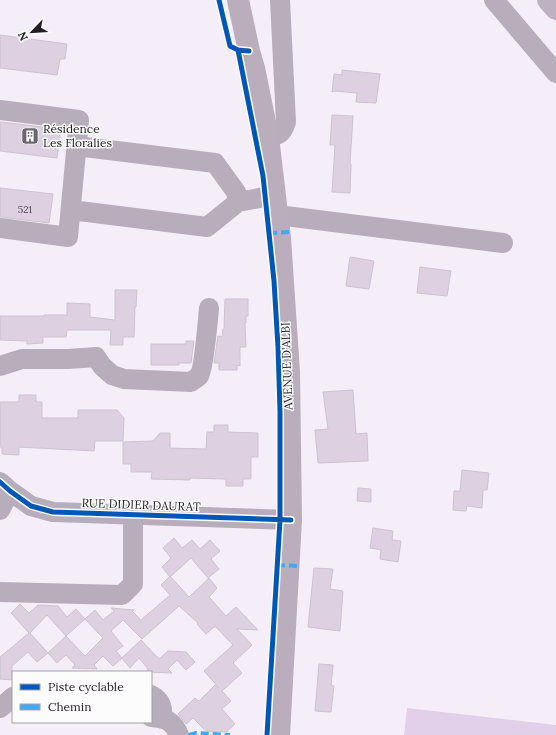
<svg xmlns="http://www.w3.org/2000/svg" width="556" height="735" viewBox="0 0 556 735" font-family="Lora,serif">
<rect width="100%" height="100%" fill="#f5eef8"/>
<path fill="#e2cfe9" d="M407 708 556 725V735H404Z"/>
<path fill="#ddd1e1" stroke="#cbc3ce" d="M0 35 67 44 65 59H60L57 75 0 68Z
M342 70 380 74 376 103 356 102 357 93 335 91 332 92 334 74 342 75Z
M332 115 353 116 350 164H351L350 193 332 192 335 145H330Z
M0 122 61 129 57 158 0 151Z
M0 188 53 194 49 223 0 217Z
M350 257 374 261 369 289 346 286Z
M420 267 451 271 447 296 417 293Z
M115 290H137L136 307H135L134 337H123V345H110L111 330H67L66 337H43V343L27 344V341L0 340V316H44V315H67V303L90 304V317L115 320Z
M225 299H248V316H246V323H245L246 347H240V366L237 365V370H219V363H214L218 336 222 337 223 329H224Z
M186 341H194L191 363H179V365H151V344H186Z
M353 390 356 434 367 433 368 461 318 463 315 430 328 429 323 392Z
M19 395H36V402H42V418H78V410H117L124 418 123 441H95L94 451 19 447V455L2 454V447H0V402H19Z
M214 425H228V432L258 433V457H251V479H243V486H226V479L190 478V480L151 479 152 472H131V464H123V442L153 441 160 433H170V448L206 449 207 432H214Z
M462 470 489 473 487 490H483L482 508 467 506 466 511 453 510 454 491H460Z
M358 488 371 489V502L357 501Z
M373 528 393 531 392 540 401 541 398 562 380 559 381 550 370 548Z
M174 538 182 548 192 540 200 549 210 540 220 551 211 559 219 569 208 578 191 558 170 577 162 567 171 558 163 548Z
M314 568 333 569 330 589 343 591 340 631 308 627Z
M170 576 189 597 209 578 217 588 209 597 226 616 236 607 258 630 237 629 252 645 233 663 242 673 222 691 231 701 222 709 235 724 226 732 206 731 193 718 186 724 178 714 195 698 199 701 215 685 219 688 204 671 233 645 216 627H214L206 634 197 624 198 623 179 606 142 639 123 620 111 631 123 646 116 651 122 658 113 666 103 656 94 665 97 669 72 668 75 665 66 655 57 663 48 653 66 636 85 656 103 638 85 619 95 610 103 620 114 611 111 608 134 610 132 611 141 620 170 595 161 585Z
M20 604 29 613 38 605 58 606 67 617 76 609 85 619 66 636 47 615 30 633 48 653 37 662 28 652 12 666V680L0 679V657L29 633 11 613Z
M141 640 159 659 168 651 186 652 195 662 186 670 177 660 168 669 172 673 146 672 148 669 139 658 130 668 122 658Z
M319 664 333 665 331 685 334 686 331 712 315 711Z"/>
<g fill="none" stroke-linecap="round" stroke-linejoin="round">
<path stroke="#b7adbb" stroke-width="20" d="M494 0 556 73
M0 110 79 120 68 237 0 228
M268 137C279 135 282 134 286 122L280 0
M76 146 215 163 236 192 238 202
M71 210 207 227 238 202 275 195
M277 215 503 243
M0 366 22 359H68L96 357 102 366 112 375 124 379 191 382C193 380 197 378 199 376 204 369 208 319 209 308
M0 482 10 491 31 506 53 512 291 520
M0 510 10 491
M0 592 122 595 133 584V515
M151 695C162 700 162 708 163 719
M0 708 13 697
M151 717C166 718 173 721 179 735"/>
<path stroke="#baaebd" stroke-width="22" d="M238 0 249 51 254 68 268 137 280 238 289 372 291 520 279 735"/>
<path stroke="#beb2c2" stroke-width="22" d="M548 0 556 9"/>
<path stroke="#3fa9f5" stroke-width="4" stroke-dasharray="8 4" stroke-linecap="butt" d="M269 233 291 232
M277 565 298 566
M189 735 196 733 230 735"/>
<defs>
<path id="cycleway" d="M219 0 230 46 238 50 249 51
M238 50 263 176 274 281 278 347 280 411V520L267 735
M0 482 10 491 31 506 53 512 291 520"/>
</defs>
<use href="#cycleway" stroke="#fcfcfc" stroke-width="8"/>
<use href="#cycleway" stroke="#0057b8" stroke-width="5"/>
</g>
<defs>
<symbol id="building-square" viewBox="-11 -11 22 22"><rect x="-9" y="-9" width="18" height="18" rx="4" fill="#6c6570" stroke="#fcfcfc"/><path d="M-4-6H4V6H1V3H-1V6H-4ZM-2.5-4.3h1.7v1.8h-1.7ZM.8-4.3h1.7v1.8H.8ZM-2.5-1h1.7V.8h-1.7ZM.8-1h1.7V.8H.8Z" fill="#fff"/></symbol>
</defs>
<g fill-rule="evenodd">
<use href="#building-square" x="20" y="126" width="20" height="20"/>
</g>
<g text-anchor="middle" stroke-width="3" stroke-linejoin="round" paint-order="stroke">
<g font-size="10" fill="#524855">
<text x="25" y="213">521</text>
</g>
<g font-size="12" fill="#231b26" stroke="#fcfcfc" text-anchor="start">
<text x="43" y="133">Résidence<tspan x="43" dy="14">Les Floralies</tspan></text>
</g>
<g font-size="12" fill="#231b26" stroke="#fcfcfc">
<text transform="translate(287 366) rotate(-92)" y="4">AVENUE D'ALBI</text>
<text transform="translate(141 505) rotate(2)" y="4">RUE DIDIER DAURAT</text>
</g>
</g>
<rect x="12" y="671" width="140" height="52" fill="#fcfcfc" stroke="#a5a2a6"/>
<rect x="20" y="684" width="20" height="6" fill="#0057b8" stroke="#a5a2a6"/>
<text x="48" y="691" font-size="12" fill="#231b26">Piste cyclable</text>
<rect x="20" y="704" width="20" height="6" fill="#3fa9f5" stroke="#a5a2a6"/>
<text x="48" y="711" font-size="12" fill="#231b26">Chemin</text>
<g transform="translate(32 32) rotate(245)" stroke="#fcfcfc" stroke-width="3" paint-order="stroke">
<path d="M0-3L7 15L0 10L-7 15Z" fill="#231b26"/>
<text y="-6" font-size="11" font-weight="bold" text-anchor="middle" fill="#231b26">N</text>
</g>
</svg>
